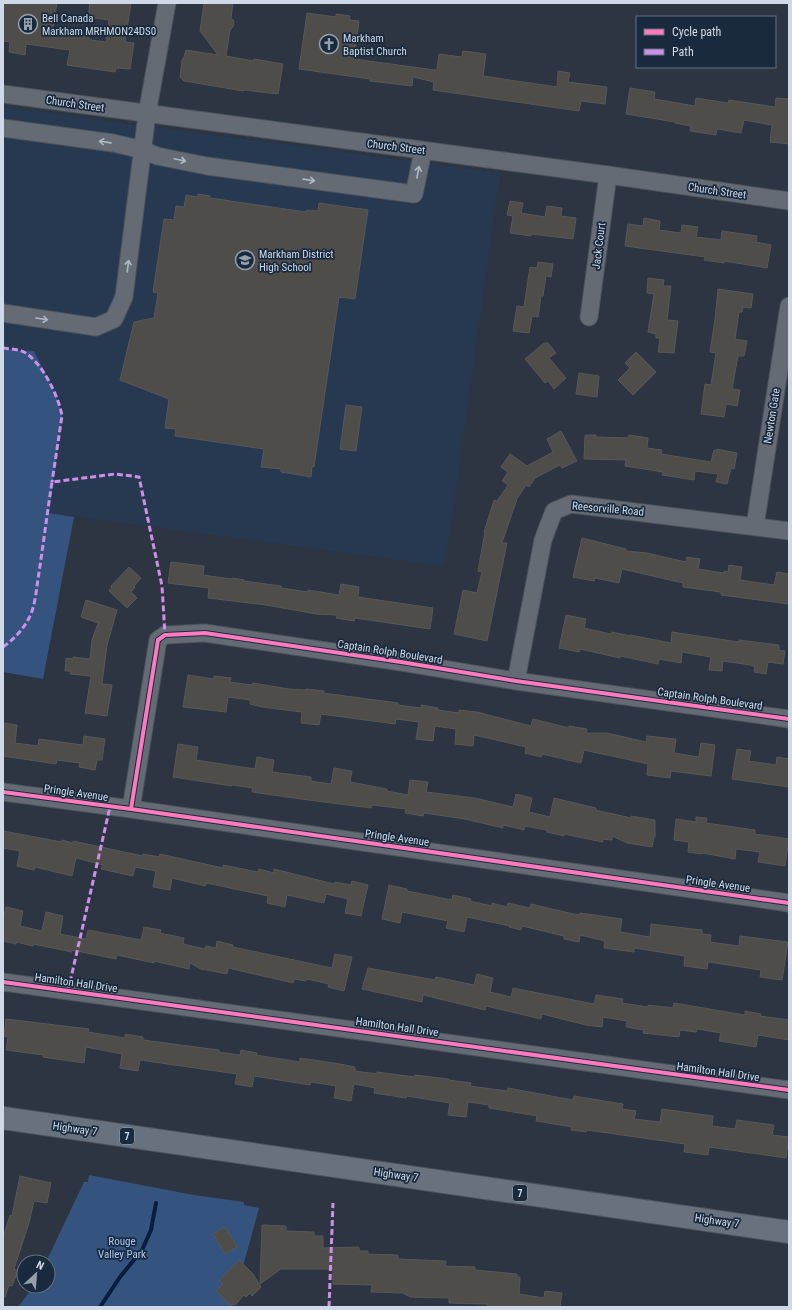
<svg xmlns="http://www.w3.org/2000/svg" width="792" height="1310" font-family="'Roboto Condensed',sans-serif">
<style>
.built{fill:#273951}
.green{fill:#34537e}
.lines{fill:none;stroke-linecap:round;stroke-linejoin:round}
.stream{stroke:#071e3c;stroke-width:4}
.building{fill:#4f4d4a;stroke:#575759}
.minor-casing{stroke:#4a525c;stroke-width:19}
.major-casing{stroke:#4a525c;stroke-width:24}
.minor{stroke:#646b75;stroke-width:17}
.major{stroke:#68717e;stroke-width:22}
.quiet{stroke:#ce8fe9;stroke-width:3;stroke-dasharray:6 3;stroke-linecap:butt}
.cycleway-casing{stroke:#1a2a3e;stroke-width:6}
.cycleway{stroke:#fd7abc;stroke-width:4}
.oneway{stroke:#afb8c5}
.labels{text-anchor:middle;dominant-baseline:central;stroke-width:3.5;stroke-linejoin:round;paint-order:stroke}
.shield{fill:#1a2a3e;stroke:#99a4b4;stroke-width:1}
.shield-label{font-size:10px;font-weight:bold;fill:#cfd9e7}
.poi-label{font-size:11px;fill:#cfd9e7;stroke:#1a2a3e;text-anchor:start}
.street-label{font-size:11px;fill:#cfd9e7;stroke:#1a2a3e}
.park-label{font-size:11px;fill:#a8c9f4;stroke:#1a2a3e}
</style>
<rect width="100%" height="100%" fill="#2c3541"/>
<path class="built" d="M3 107 500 173 445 566 49 513 62 416 61 407 34 351H23L3 348Z"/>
<path class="green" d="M3 348 23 351H34C43 370 59 395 62 416L49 513 74 517 43 679 3 672Z
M89 1175 194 1195 244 1202V1205L259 1208 232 1307H18L34 1286H48V1262H46L84 1182H88Z"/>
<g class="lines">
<path class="stream" d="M100 1307 120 1277 142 1250 151 1230 156 1203"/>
</g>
<path class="building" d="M5 3H57L52 34 77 37 85 33 91 40 106 42 109 20 88 17 90 3H131L125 42 134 43 130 69 116 68 115 72 67 65 70 50 26 44 25 55 9 52 10 42 3 41V7H5Z
M204 3H233L231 18 234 21 233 27 230 30 226 56 253 61 254 59 283 64 278 94 244 90 243 91 184 81 180 77 182 60 184 57 186 50 218 55 200 31Z
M307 13 336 17V14L350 16 349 20 359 21 354 59 435 70 437 69 439 54 462 57 463 51 486 54 483 76 557 87 558 71 570 73 568 82 607 87 605 104 581 101 579 111 433 90 434 82 413 77 412 86 370 81V79L299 69Z
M630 88 655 92 654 99 695 106 696 98 728 103 729 100 775 107 776 98 789 99V144L770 142 772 125 744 120 741 133 717 129 716 135 690 131 691 126 675 123V122L626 114Z
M198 194 210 196V198L306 212 307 210 318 211 319 203 368 210 355 299 339 297 314 467 312 466 311 477 281 472V469L261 467 264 449 175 436 176 429 165 428 169 399 120 380 134 322 154 318 158 293 153 292 164 219 174 220 176 206 184 207 186 195 198 197Z
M510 201 523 203 521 213 545 217 547 206 562 208 561 216 576 218 573 239 531 234V236L510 233 513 216 507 215Z
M644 218 660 221 659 230 681 233 682 225 698 227 696 237 721 240 722 231 757 236 756 242 771 245 767 268 724 261V263L704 260 705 257 625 246 628 224 643 226Z
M538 262 553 264 551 277 546 276 543 296H541L538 317 532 316 529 333 513 331 517 306 524 307 530 267 537 268Z
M648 278 664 280 663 286H671L667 320 678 321 674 353 658 352 660 338H656V334L648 332 654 294 647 293Z
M718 289 753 294 751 308 743 307 742 312H739L735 339 747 341 744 356H738L732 389 740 390 737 406 726 404 724 417 701 414 705 384 711 385 716 353 710 352 715 319Z
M544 343H548L556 353 549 358 566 378 554 389 548 381 545 383 525 359Z
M636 352 656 372 633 395 618 380 630 368 625 363Z
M579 373 599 376 597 397 576 394Z
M346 405 362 407 356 451 340 449Z
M561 431 577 461 562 468 560 465 535 478 529 487 526 485 517 499 502 543H507L487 641 454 634 463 590 477 593 482 572 478 571 485 532H484L494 500 497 501 508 485 502 481 508 472 501 467 510 454 527 466 553 452 547 439Z
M585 435H596V437L628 438 629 435 648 438 647 448 662 450 661 454 711 462 714 450 717 451V449L737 453 734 469 731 468 727 484 716 482 718 474 695 471 694 480 662 475 663 472 625 466 626 460 584 459Z
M582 538 626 549V551L647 553 686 562 687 557 700 559 698 569 724 573V571L728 572 729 565 742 567 740 580 774 585 777 572 789 574V604L721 595V592L683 587V583L622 569 619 583 595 578 594 581 573 577Z
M171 562 204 566 203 575 231 579 232 578 244 580V581L281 586V588L308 592V590L339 595 341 584 359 587 358 597 433 608 430 629 355 618 354 621 336 618 337 615 316 614 266 605 208 598 209 588 168 583Z
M129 567 141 578 134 586 135 587 131 592 137 598 127 608 109 591 112 587 111 586Z
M86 600 117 610 107 645 102 684 112 685 107 716 85 713 91 676 70 674 71 671H65L66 658 73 659V657L90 659 92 640 98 623 81 617Z
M566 615 586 619 584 628 611 634 612 632 630 636V635L671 643 672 632 739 642V640L779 645V650L785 651 783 664 768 662 766 674 754 672 755 667 751 665 723 661 722 671 709 670 711 657 693 654 682 652 681 663 659 659 658 664 620 656V658L580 649 579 652 559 648Z
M188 675 214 679V676L231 678 230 682 252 685 253 683 289 689 306 690V689L324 691 323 693 398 703V705L421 708V705L438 708V710L459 713V710L477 712 531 726 533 719 569 728V726L587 729 586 733H607L646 742 647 736 676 739 674 753 699 757 701 743 715 745 711 776 671 771 670 778 647 775 648 764 584 750 581 763 542 754 541 757 525 753 526 747 474 735 473 746 455 744 456 729 435 726 433 741 416 739 419 722 396 719 395 724 321 714 319 725 301 723 302 712 262 707 250 704V700L228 697 226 712 183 707Z
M3 723 17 725 15 743 38 746 39 739 83 745 84 736 105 739 102 760H97L95 770 79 767 80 763 57 760 56 764 3 756Z
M178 744 198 747 196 760 255 769 257 757 274 760 272 772 311 777V781L331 784 334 768 352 771 350 782 387 789V791L408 795 410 780 428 782 426 792 475 798 513 807 516 794 532 798 529 812 550 817 554 798 596 808V810L631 818V816L655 820V837H654L652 847 627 843 612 836V840L603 839V842L564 834V836L547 832V830L525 826 524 830 503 825V828L465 819 424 813 423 816 405 813 406 809 372 805 371 808 308 800 252 792 253 788 232 785V786L173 777Z
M737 749 751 751 749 761 776 765 777 757 789 759V787L732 779Z
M696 817 707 818 706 823 755 830V834L789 839 785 866 758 862 760 852 736 849 735 859 702 853V854L688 852 689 842 674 840 676 819 696 822Z
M3 831 62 842V840L73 843V841L143 856V854L159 857 160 854 223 868V865L258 872 259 869 274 873V869L334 884 335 882 351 885 352 881 368 885 361 916 345 913 348 899 326 894 324 903 287 895 285 907 267 903 268 896 206 883 205 886 172 878 170 890 153 887 156 871 135 867 133 876 101 869 103 865 76 858 72 876 35 867 34 870 17 866 20 851 3 848Z
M389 885 407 889V891L452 900 453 895 471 899 470 901 492 906V903L507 907 508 903 530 908 531 904 569 913 580 915V913L622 919 620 932 650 937 651 924 702 930V934L711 935 710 942 739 946 740 936 788 942 782 980 760 977 761 970 708 962 707 969 684 966 685 956 634 948V952L604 948 605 941 580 935 579 942 564 939V936L547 932 522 926 521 930 509 927 510 926 467 917 464 932 446 928 448 921 402 912 400 923 382 919Z
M6 907 23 911 20 926 42 931 46 912 63 916 60 934 86 939 88 930 141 940 144 927 161 930 160 933 184 938 183 944 205 949 206 946 216 948 217 941 233 945V947L332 968 335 954 352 957 344 991 328 987 329 984 307 979 306 981 294 979 293 983 228 968 227 974 201 969 190 963 189 969 154 961V963L117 955 116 959 72 950V952L33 944V946L16 942V944L3 941V920Z
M368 968 435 980 436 977 474 985 477 974 493 978 490 992 511 997 513 988 594 1004 596 995 623 999 622 1003 648 1007V1005L673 1008 674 1003 745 1015V1011L761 1014 760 1016 789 1020V1040L758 1035 756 1047 719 1041 721 1033 697 1029 696 1032 680 1030 679 1037 643 1033 644 1030 626 1027 627 1021 603 1017 602 1027 586 1025 542 1014 541 1019 486 1006 485 1010 423 995 422 1002 362 989Z
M6 1019 89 1029 88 1032 125 1038V1034L143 1037V1040L219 1050V1052L240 1055 241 1050 257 1053 256 1055 300 1062V1058L340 1064 355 1067V1071L377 1074V1072L415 1077V1075L449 1079V1080L471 1083 470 1086 507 1091 508 1088 573 1100 574 1096 623 1104 622 1109 636 1111 634 1119 660 1122 662 1109 713 1116 712 1126 735 1129 737 1120 774 1125 772 1135 789 1137 786 1158 709 1147 708 1155 684 1152 685 1144 587 1130 586 1132 571 1130 572 1127 536 1121 537 1116 489 1108V1105L468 1102 466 1117 448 1115 450 1103 407 1096 406 1098 374 1093 375 1088 354 1084 351 1101 334 1098 336 1086 311 1082 310 1085 254 1076 252 1087 235 1084 237 1074 140 1060 138 1071 120 1068 122 1054 86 1047 84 1063 43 1057V1055L6 1050 8 1037 4 1036Z
M20 1176 51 1183 47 1203 34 1201 29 1223 14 1269 18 1271 12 1286 9 1285 5 1297H3V1238L10 1215 12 1216Z
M262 1225 286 1226V1231L314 1232V1236H323V1248L359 1247V1251H368V1254L398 1255V1259L446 1261 445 1266 475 1267V1270L517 1274V1277H520L519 1294 544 1298 545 1291 562 1293 560 1307H487V1304L449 1303V1298L410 1297 403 1293 371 1292 372 1285 333 1284V1269H281L260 1284Z
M225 1227 237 1247 225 1254 213 1234Z
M239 1260 253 1274 261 1287 252 1296 250 1293 246 1297 244 1295 235 1305 229 1304 216 1291 223 1284 219 1281Z"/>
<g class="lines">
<defs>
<path id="minor" d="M3 94 608 175 789 201
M3 128 113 143 143 150 157 156 207 166 414 194 423 151
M3 313 96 327 114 319 124 297 147 114 167 3
M589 317 608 175
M755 526 789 306
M516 681 543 540 554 511 571 504 789 531
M3 792 131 809 789 903
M131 809 158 640 165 635 205 633 401 662 516 681 789 719
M3 982 789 1090"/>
<path id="major" d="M3 1118 789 1232"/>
</defs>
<use href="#minor" class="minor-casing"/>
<use href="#major" class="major-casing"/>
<use href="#minor" class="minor"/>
<use href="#major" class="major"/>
<path class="quiet" d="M3 348C10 349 18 349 24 352 42 362 59 397 62 416L52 482
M3 647C14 639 23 630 29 618 35 607 36 592 38 579 43 547 47 514 52 482L115 474 139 477 162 586 165 635
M68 991 110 807
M329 1307 333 1203"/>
<defs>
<path id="cycleway" d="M3 792 131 809 789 903
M131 809 158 640 165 635 205 633 401 662 516 681 789 719
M3 982 789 1090"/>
</defs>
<use href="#cycleway" class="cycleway-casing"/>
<use href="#cycleway" class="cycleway"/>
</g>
<defs><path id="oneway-shaft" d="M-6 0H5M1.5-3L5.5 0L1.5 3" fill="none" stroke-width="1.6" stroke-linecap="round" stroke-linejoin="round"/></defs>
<g class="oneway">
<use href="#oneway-shaft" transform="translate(105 142) rotate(-172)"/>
<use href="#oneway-shaft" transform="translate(180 160) rotate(12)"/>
<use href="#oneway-shaft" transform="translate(418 172) rotate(-79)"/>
<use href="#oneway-shaft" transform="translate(309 180) rotate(8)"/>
<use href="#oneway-shaft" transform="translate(128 266) rotate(-83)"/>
<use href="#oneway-shaft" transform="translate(42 319) rotate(9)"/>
</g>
<defs>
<symbol id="building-ring" viewBox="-11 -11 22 22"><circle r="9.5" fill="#1a2a3e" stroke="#96a0ad" stroke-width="1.5"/><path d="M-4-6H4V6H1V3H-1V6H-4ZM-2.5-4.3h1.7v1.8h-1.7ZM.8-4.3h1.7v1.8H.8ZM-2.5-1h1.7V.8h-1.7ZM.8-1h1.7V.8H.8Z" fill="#96a0ad"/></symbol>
<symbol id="church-ring" viewBox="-11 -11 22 22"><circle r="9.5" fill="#1a2a3e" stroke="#96a0ad" stroke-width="1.5"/><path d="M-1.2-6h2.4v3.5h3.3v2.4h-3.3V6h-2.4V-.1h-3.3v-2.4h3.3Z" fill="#96a0ad"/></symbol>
<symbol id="school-ring" viewBox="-11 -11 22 22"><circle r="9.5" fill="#1a2a3e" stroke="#96a0ad" stroke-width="1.5"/><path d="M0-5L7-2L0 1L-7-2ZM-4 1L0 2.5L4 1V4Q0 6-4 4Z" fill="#96a0ad"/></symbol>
</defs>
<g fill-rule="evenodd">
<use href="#building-ring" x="17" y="13" width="22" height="22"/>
<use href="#church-ring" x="318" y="33" width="22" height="22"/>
<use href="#school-ring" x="234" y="249" width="22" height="22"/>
</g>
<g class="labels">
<g class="shield">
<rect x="120" y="1128" width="14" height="16" rx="3"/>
<rect x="513" y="1185" width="14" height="16" rx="3"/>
</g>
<g class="shield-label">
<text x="127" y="1136">7</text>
<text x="520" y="1193">7</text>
</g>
<g class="poi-label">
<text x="42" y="18">Bell Canada<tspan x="42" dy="13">Markham MRHMON24DS0</tspan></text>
<text x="343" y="38">Markham<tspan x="343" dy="13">Baptist Church</tspan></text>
<text x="259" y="254">Markham District<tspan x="259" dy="13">High School</tspan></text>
</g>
<g class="street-label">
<text transform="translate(75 104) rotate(8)">Church Street</text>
<text transform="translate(396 147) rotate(7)">Church Street</text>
<text transform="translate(717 191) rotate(8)">Church Street</text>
<text transform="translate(599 246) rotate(-83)">Jack Court</text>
<text transform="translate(772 416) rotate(-81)">Newton Gate</text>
<text transform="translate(608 509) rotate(5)">Reesorville Road</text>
<text transform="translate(390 652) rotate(9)">Captain Rolph Boulevard</text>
<text transform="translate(710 699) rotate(8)">Captain Rolph Boulevard</text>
<text transform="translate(76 793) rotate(8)">Pringle Avenue</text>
<text transform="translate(397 838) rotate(8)">Pringle Avenue</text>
<text transform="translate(718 884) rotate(8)">Pringle Avenue</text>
<text transform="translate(76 983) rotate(8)">Hamilton Hall Drive</text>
<text transform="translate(397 1027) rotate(8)">Hamilton Hall Drive</text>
<text transform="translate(718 1072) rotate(8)">Hamilton Hall Drive</text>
<text transform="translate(75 1129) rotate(8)">Highway 7</text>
<text transform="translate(396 1175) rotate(8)">Highway 7</text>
<text transform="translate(717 1221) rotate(8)">Highway 7</text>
</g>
<g class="park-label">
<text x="122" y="1241">Rouge<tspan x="122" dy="13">Valley Park</tspan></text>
</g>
</g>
<rect width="792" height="1310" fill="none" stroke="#cfd9e7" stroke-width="8"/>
<rect x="636" y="16" width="140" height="52" fill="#1a2a3e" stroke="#627082"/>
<rect x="644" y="29" width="20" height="6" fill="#fd7abc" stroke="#627082"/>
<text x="672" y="36" font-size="12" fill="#cfd9e7">Cycle path</text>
<rect x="644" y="49" width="20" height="6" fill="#ce8fe9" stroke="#627082"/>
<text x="672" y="56" font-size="12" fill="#cfd9e7">Path</text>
<g transform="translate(36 1274) rotate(26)"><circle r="19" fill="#1a2a3e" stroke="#627082"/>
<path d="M0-3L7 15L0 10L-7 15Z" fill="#96a0ad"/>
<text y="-6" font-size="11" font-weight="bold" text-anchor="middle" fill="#cfd9e7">N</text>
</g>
</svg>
